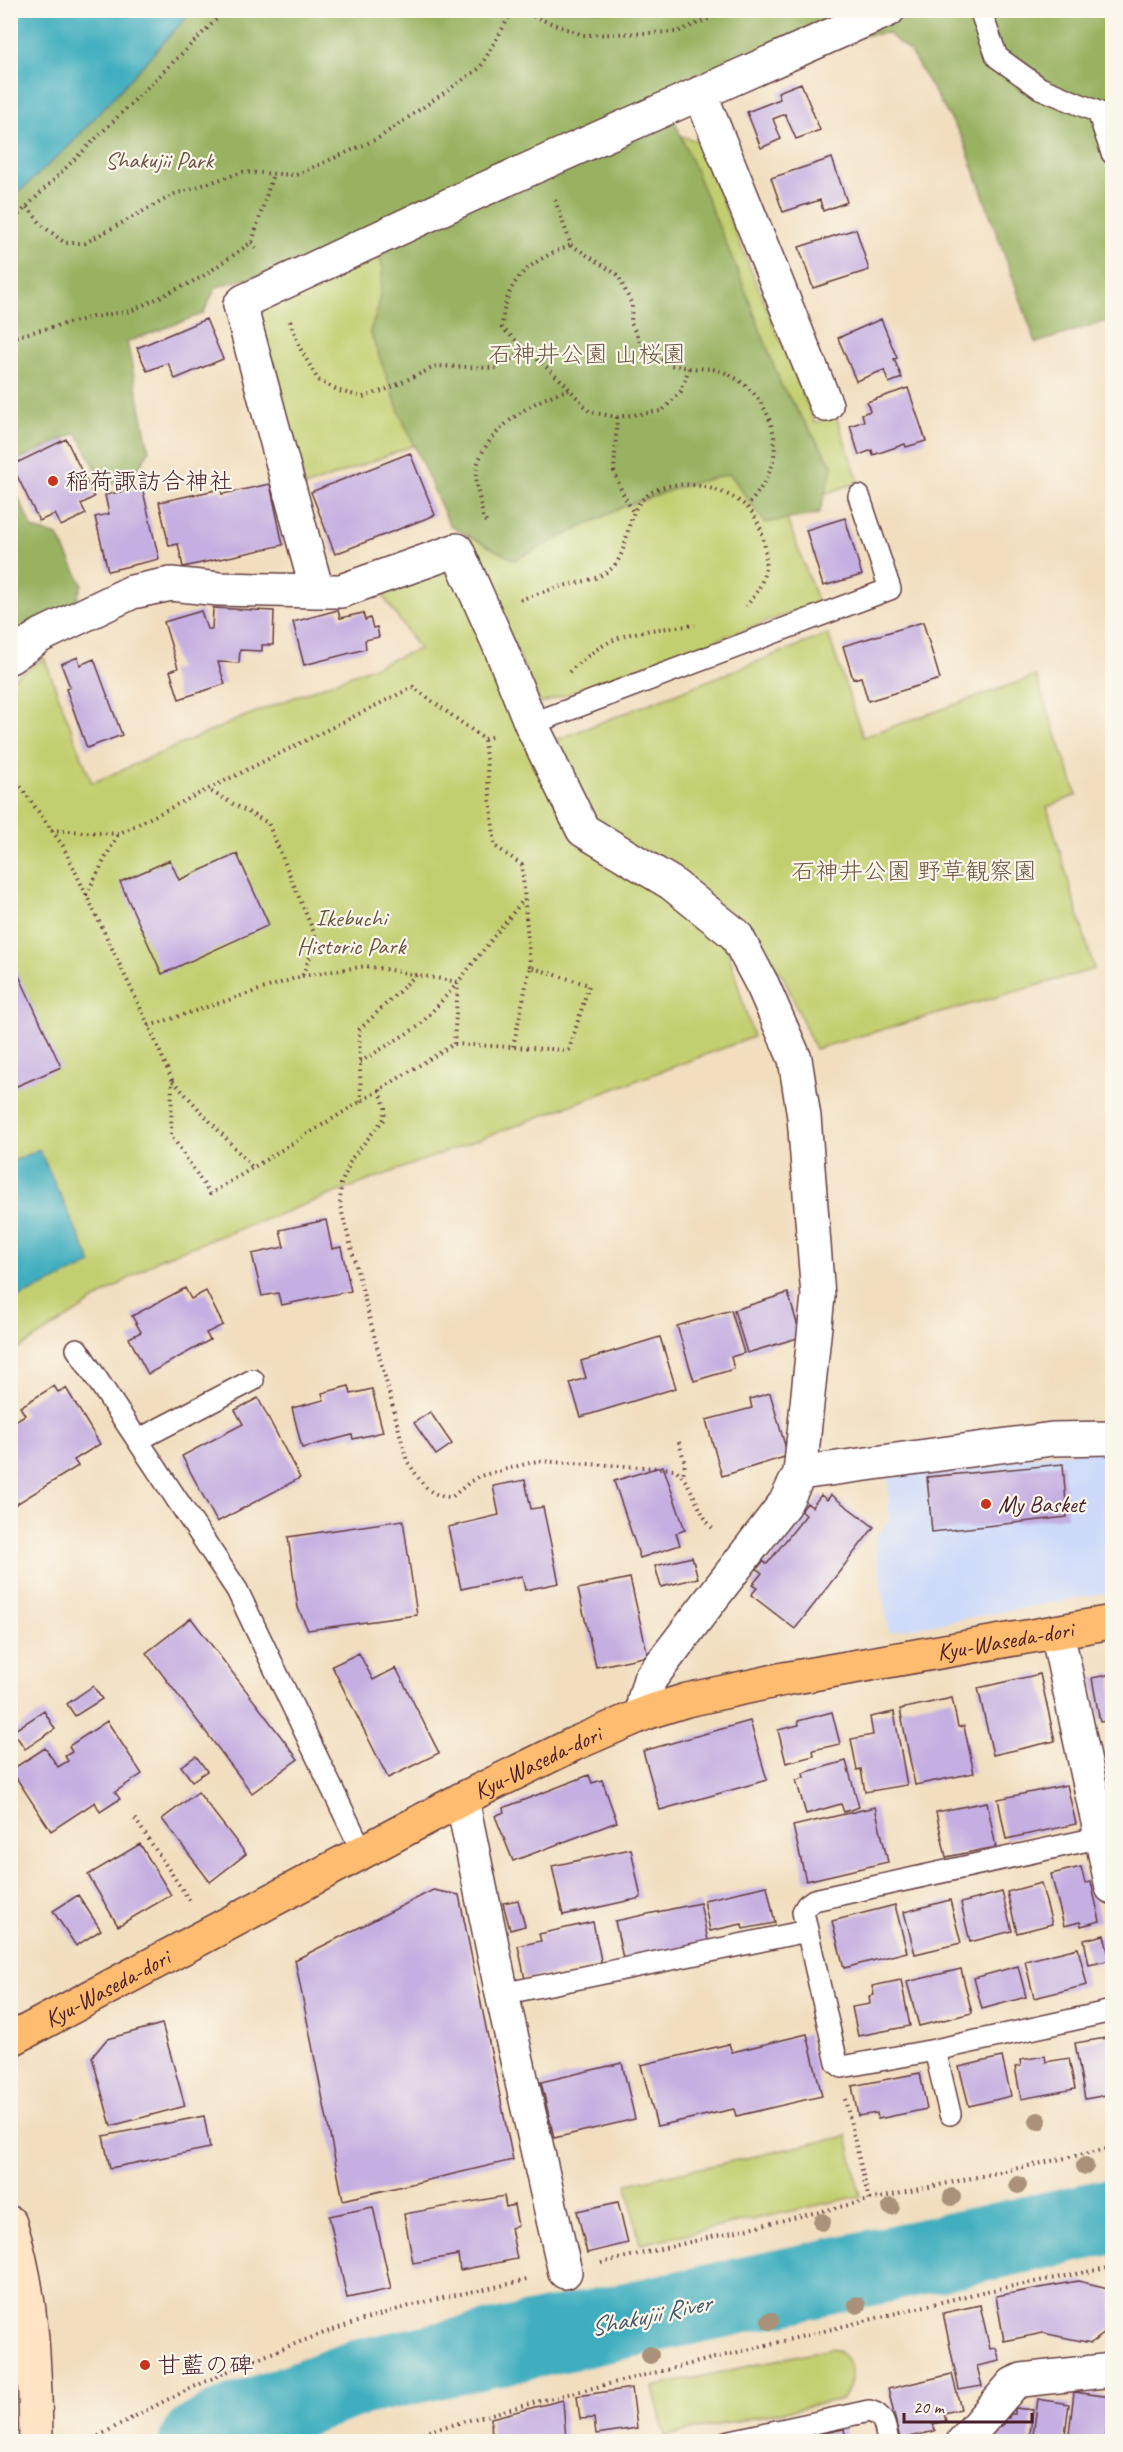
<svg xmlns="http://www.w3.org/2000/svg" width="1123" height="2452" font-family="Caveat,'Klee One',sans-serif">
<style>
.built{fill:#cedafa}
.green{fill:#c2cf70;stroke:#86774e;stroke-width:1.5}
.forest{fill:#99b262;stroke:#726846;stroke-width:1.5}
.water{fill:#41aebf;stroke:#466675;stroke-width:1.5}
.lines{fill:none;stroke-linecap:round;stroke-linejoin:round}
.river{stroke:#41aebf;stroke-width:76}
.building{fill:#c5aee1}
.service-casing{stroke:#633c41;stroke-width:24}
.minor-casing{stroke:#633c41;stroke-width:36}
.secondary-casing{stroke:#633c41;stroke-width:36}
.primary-casing{stroke:#633c41;stroke-width:36}
.path{stroke:#633c41;stroke-width:4;stroke-dasharray:1.5 4.5;stroke-linecap:butt}
.service{stroke:#fff;stroke-width:21}
.minor{stroke:#fff;stroke-width:33}
.secondary{stroke:#ffe4c6;stroke-width:33}
.primary{stroke:#febc70;stroke-width:33}
.tree{fill:#a99279}
.poi-dot{fill:#c8321e;stroke:#fbf7ec;stroke-width:2}
.labels{text-anchor:middle;dominant-baseline:central;stroke-width:4.5;stroke-linejoin:round;paint-order:stroke}
.park-label{font-size:24px;fill:#6e5440;stroke:#fbf7ec}
.poi-label{font-size:24px;fill:#4a1f2b;stroke:#fbf7ec;text-anchor:start}
.street-label{font-size:24px;fill:#4a1f2b;stroke:#fbf7ec}
.water-label{font-size:26px;font-style:italic;fill:#465866;stroke:#fbf7ec}
</style>
<rect width="100%" height="100%" fill="#fbf7ec"/>
<filter id="ink" filterUnits="userSpaceOnUse"><feTurbulence type="fractalNoise" baseFrequency=".0167" numOctaves="2"/><feDisplacementMap in="SourceGraphic" scale="12" xChannelSelector="R" yChannelSelector="G"/><feConvolveMatrix kernelMatrix="1 2 1 2 8 2 1 2 1" color-interpolation-filters="sRGB"/></filter>
<filter id="wash" filterUnits="userSpaceOnUse"><feTurbulence type="fractalNoise" baseFrequency=".008" numOctaves="4" result="noise"/><feDisplacementMap in="SourceGraphic" scale="24" xChannelSelector="R" yChannelSelector="G"/><feGaussianBlur stdDeviation="1.35" result="paint"/><feColorMatrix in="noise" values="0 0 0 0 0 0 0 0 0 0 0 0 0 0 0 0 0 1.4 0 .05"/><feComposite in="paint" operator="in"/></filter>
<g filter="url(#wash)">
<rect width="100%" height="100%" fill="#f2debf"/>
<path class="built" d="M1102 1449 1101 1481 1104 1515 1112 1562V1592L889 1632 874 1540 889 1520 888 1473Z"/>
<path class="green" d="M675 134 697 141 815 423 836 416 859 482 783 508 818 603 540 704 425 441 305 487 257 318 265 305Z
M435 570 455 576 572 838 688 912 726 944 753 1037 159 1259 11 1354V680L44 658 92 783 241 718 419 649 380 591Z
M828 634 863 737 1036 676 1077 795 1047 807 1094 969 815 1049 783 976 735 920 595 825 556 740Z
M847 2136 860 2196 640 2244 627 2184Z
M831 2348C855 2357 856 2379 843 2399L665 2436 653 2387Z"/>
<path class="forest" d="M192 11H1112V319L1036 343 963 139 910 52 887 33 807 41 796 75 754 84 673 117 743 284 781 385 833 466 819 514 765 523 730 474 689 484 625 506 514 560 450 526 400 414 370 331 378 309 383 268 376 247 327 255 216 287 203 314 127 342 149 451 130 482 103 483 77 433 11 463V197L22 189 70 145Z
M10 481 33 529 58 536 82 584 73 611 10 652Z"/>
<path class="water" d="M11 10 192 11 70 145 22 189 11 197Z
M39 1149 92 1264 11 1301V1162Z"/>
<g class="lines">
<path class="river" d="M197 2442 221 2428 357 2378 1112 2216"/>
</g>
<g id="blocks">
<path class="building" d="M801 83 820 130 796 139 785 114 773 119 781 139 761 148 747 112 780 99 778 92Z
M832 158 847 202 823 211 820 200 783 212 771 178Z
M856 229 869 270 813 288 799 247Z
M206 319 223 359 175 379 168 363 147 371 137 348Z
M881 319 897 358 894 359 902 378 889 383 884 370 856 381 838 338Z
M908 388 926 441 906 447 905 444 873 455 872 450 859 455 850 426 864 421 862 414 870 411 867 402Z
M66 439 94 497 81 504 86 514 61 526 55 514 39 521 12 465Z
M410 453 435 515 335 554 311 492Z
M270 484 283 545 183 567 178 544 169 546 159 502 221 489 222 494Z
M142 487 159 559 108 571 95 517 109 514 105 495Z
M845 518 862 575 823 586 806 530Z
M213 608 274 611 273 645H262V651L240 650 239 663 218 662 225 684 179 699 170 671 178 668 164 622 201 611 207 629H212Z
M338 610 340 618 363 613 365 620 370 618 373 628 377 627 379 637 365 640 366 649 304 665 293 622Z
M923 622 940 679 868 701 861 677 853 679 843 646Z
M78 657 80 665 94 659 122 735 87 748 66 689 70 687 61 664Z
M237 854 269 925 162 974 120 882 170 860 179 880Z
M10 956 61 1067 10 1089Z
M326 1220 332 1249 341 1247 351 1291 281 1305 278 1293 262 1296 252 1254 284 1247 280 1230Z
M185 1288 191 1299 206 1291 223 1325 206 1333 210 1340 148 1374 129 1338 141 1332 132 1316Z
M788 1293 801 1337 747 1353 734 1310Z
M731 1310 744 1353 731 1357 734 1369 694 1381 677 1326Z
M660 1337 676 1388 581 1417 570 1383 586 1378 581 1361Z
M54 1386 58 1392 66 1388 100 1444 74 1460 78 1466 10 1508V1424L25 1415 20 1407Z
M349 1386 351 1394 372 1389 383 1432 353 1439 352 1435 302 1448 292 1408 324 1400 322 1393Z
M770 1393 788 1456 722 1476 706 1420 752 1408 750 1399Z
M258 1398 300 1478 217 1522 182 1456 243 1424 235 1410Z
M430 1412 452 1444 436 1455 414 1423Z
M1063 1464 1067 1517 932 1532 927 1477Z
M663 1466 685 1530 676 1533 680 1545 640 1558 614 1481Z
M525 1480 531 1509 543 1507 559 1583 525 1590 522 1576 461 1589 448 1527 499 1515 493 1486Z
M821 1495 827 1500 831 1495 874 1527 795 1629 751 1595 757 1588 752 1585 762 1573 757 1569 763 1561 767 1564 806 1515 801 1511 807 1503 812 1507Z
M403 1520 417 1615 308 1630 298 1608 288 1537Z
M692 1557 698 1578 661 1587 655 1566Z
M630 1578 648 1656 596 1667 578 1589Z
M191 1618 298 1759 252 1793 146 1653Z
M359 1653 373 1680 396 1668 439 1753 388 1778 332 1666Z
M1040 1674 1055 1741 993 1755 978 1688Z
M1112 1674V1720L1100 1722 1092 1678Z
M93 1686 102 1699 75 1716 67 1704Z
M952 1698 958 1727 964 1726 974 1773 915 1785 900 1709Z
M44 1711 55 1729 25 1749 13 1731Z
M832 1712 840 1744 813 1750 814 1756 786 1763 778 1730 799 1725 798 1721Z
M894 1712 907 1785 865 1792 861 1769 857 1770 851 1739 873 1735 870 1717Z
M107 1721 142 1774 115 1792 120 1799 100 1812 95 1802 51 1831 11 1770 45 1748 58 1767 68 1761 65 1756 72 1752 69 1746Z
M750 1721 767 1780 660 1810 643 1751Z
M196 1756 207 1771 192 1781 181 1766Z
M846 1761 859 1807 844 1812 841 1804 806 1814 796 1780 804 1778 803 1773Z
M589 1775 592 1783 602 1780 617 1822 513 1861 495 1816 504 1812 503 1808Z
M1067 1785 1076 1824 1006 1839 998 1799Z
M198 1792 246 1854 210 1882 162 1819Z
M987 1802 996 1847 946 1857 936 1812Z
M875 1807 888 1862 806 1881 793 1826Z
M140 1844 171 1895 118 1926 88 1875Z
M631 1849 641 1898 563 1915 552 1866Z
M1081 1867 1085 1883 1091 1882 1100 1921 1081 1926 1080 1922 1064 1926 1051 1874Z
M1041 1883 1052 1924 1017 1933 1007 1892Z
M767 1886 775 1923 743 1929 742 1924 710 1931 704 1900Z
M433 1890 459 1895 513 2160 343 2200 295 1960Z
M1002 1892 1012 1931 970 1942 961 1903Z
M78 1895 101 1930 76 1946 53 1911Z
M518 1900 525 1926 510 1930 503 1903Z
M950 1900 961 1943 915 1954 904 1912Z
M700 1903 709 1945 624 1963 615 1921Z
M895 1905 907 1952 844 1968 832 1921Z
M593 1922 602 1965 525 1979 518 1946 541 1941 539 1934Z
M1104 1935 1110 1960 1089 1965 1084 1940Z
M1078 1948 1087 1985 1034 1998 1025 1961Z
M1018 1966 1026 1997 982 2009 974 1978Z
M961 1969 972 2013 919 2026 907 1982Z
M901 1980 910 2026 858 2036 852 2007 870 2004 869 1996 874 1995 872 1986Z
M162 2024 185 2106 111 2126 92 2057 107 2039Z
M807 2034 822 2096 736 2116 734 2109 657 2126 641 2065 729 2044 732 2052Z
M1112 2037V2094L1085 2099 1075 2043Z
M1045 2056 1046 2062 1069 2058 1075 2089 1021 2099 1015 2067 1021 2066 1020 2060Z
M1002 2057 1011 2096 969 2106 959 2067Z
M622 2063 635 2119 554 2138 541 2082Z
M920 2073 927 2109 878 2119 877 2113 858 2116 852 2086Z
M204 2116 210 2148 110 2168 103 2136Z
M504 2196 506 2207 514 2205 518 2226 511 2228 517 2259 460 2270 458 2255 413 2263 404 2214Z
M618 2202 628 2243 587 2253 577 2211Z
M373 2207 391 2289 347 2298 329 2216Z
M1078 2281 1104 2287 1112 2293V2328L1091 2343 1043 2333 1004 2341 996 2296Z
M980 2305 990 2349 996 2348 1000 2361 977 2366 982 2386 959 2390 943 2313Z
M952 2374 961 2409 944 2413 946 2421 933 2424 935 2431 900 2439 888 2389Z
M632 2388 637 2428 596 2434 594 2418 580 2419 577 2396Z
M1074 2392 1111 2397 1105 2442H1068Z
M1038 2399 1069 2404 1064 2442H1032Z
M563 2400 566 2440 492 2441 491 2418Z
M1015 2408 1033 2410 1029 2442H988V2436L1004 2424 1005 2418H1009L1010 2414H1015Z
M844 2429 847 2442H822L820 2434Z"/>
</g>
</g>
<g filter="url(#ink)">
<use href="#blocks" fill-opacity="0" stroke="#633c41" stroke-width="1.5"/>
<g class="lines">
<defs>
<path id="service" d="M980 10 997 57 1040 88 1098 112 1112 153
M531 724 890 589 859 496
M77 1349 237 1590 362 1851
M138 1440 253 1380
M1102 1837 814 1900 807 1905 803 1912 837 2063 842 2067 935 2050 1112 2011
M502 1994 807 1931
M935 2050 950 2114
M726 2442 869 2411C885 2415 885 2427 888 2442"/>
<path id="minor" d="M700 93 826 405
M317 591H341L457 550 501 649 531 724 583 830 671 883 736 935 763 986 795 1059 804 1117 818 1296 800 1473 785 1503 650 1679 644 1700 648 1712
M10 657 40 636 132 592 171 584 219 589 317 591 240 305 244 301 473 194 888 10
M800 1473 1052 1439 1112 1438
M1057 1632 1112 1887
M462 1799 502 1994 565 2272
M963 2442 1013 2384 1022 2380 1112 2370"/>
<path id="secondary" d="M10 2223C33 2294 35 2367 36 2442"/>
<g id="primary">
<path id="s1" d="M10 2040 462 1799 574 1744 648 1712 687 1700 784 1679 1112 1622"/>
</g>
</defs>
<use href="#service" class="service-casing"/>
<use href="#minor" class="minor-casing"/>
<use href="#secondary" class="secondary-casing"/>
<use href="#primary" class="primary-casing"/>
<path class="path" d="M516 10 583 35 677 32 730 10
M555 200 571 245
M27 207 43 226 65 243H85L175 194 243 172 296 175 377 139 480 68 513 10
M10 223 226 10
M252 242 258 252
M571 245 618 275 632 305 631 323 643 348 670 365 689 368 681 391 662 411 617 417 590 412 562 381 502 328C504 280 529 261 571 245Z
M290 321 300 348 318 380 339 391 363 397 385 390 437 366 495 368 526 351
M10 335 17 336 92 317 131 311 202 277 252 242 273 174
M689 368C698 369 709 368 717 370 757 381 785 429 771 468 766 483 756 495 747 507
M617 417 614 471 622 492 633 512
M486 522 483 516C481 503 476 488 476 474 478 435 535 397 569 390
M520 600C533 595 546 591 559 587 577 582 600 581 614 566 630 547 625 517 642 500 667 473 722 485 747 507 758 518 763 533 765 548 768 571 762 589 746 606
M569 672C615 629 636 632 695 625
M484 739 494 736
M10 772 63 846 149 1026 172 1080 171 1135 210 1194 454 1044 569 1050 589 985 530 967 513 1047
M51 830 118 834 413 687 484 739 495 846 522 865 530 967
M86 895 118 834
M302 976 366 966 458 982 524 899
M149 1026 302 976 317 940 268 823 208 790
M454 1044 458 983
M360 1062 419 1026 458 983
M173 1081 254 1169
M380 1090 385 1108 384 1119 352 1158 341 1184 340 1205 407 1461C421 1480 426 1497 452 1497L471 1481 480 1476 537 1461 675 1469C696 1488 696 1512 715 1531
M361 1102 359 1030 417 974
M679 1442 685 1464 683 1475
M135 1819 190 1901
M845 2099 869 2200
M601 2263 869 2200 1112 2148
M88 2442C188 2385 296 2338 406 2307 446 2296 487 2289 527 2280
M388 2442 544 2400 982 2292 1112 2267"/>
<use href="#service" class="service"/>
<use href="#minor" class="minor"/>
<use href="#secondary" class="secondary"/>
<use href="#primary" class="primary"/>
</g>
<g class="tree">
<circle cx="1038" cy="2121" r="9"/>
<circle cx="1085" cy="2166" r="9"/>
<circle cx="1018" cy="2185" r="9"/>
<circle cx="952" cy="2197" r="9"/>
<circle cx="891" cy="2207" r="9"/>
<circle cx="822" cy="2222" r="9"/>
<circle cx="857" cy="2305" r="9"/>
<circle cx="770" cy="2321" r="9"/>
<circle cx="650" cy="2355" r="9"/>
</g>
</g>
<g class="poi-dot">
<circle cx="53" cy="481" r="6"/>
<circle cx="986" cy="1504" r="6"/>
<circle cx="145" cy="2365" r="6"/>
</g>
<g class="labels">
<g class="park-label">
<text x="159" y="160">Shakujii Park</text>
<text x="587" y="354">石神井公園 山桜園</text>
<text x="914" y="871">石神井公園 野草観察園</text>
<text x="351" y="918">Ikebuchi<tspan x="351" dy="28">Historic Park</tspan></text>
</g>
<g class="poi-label">
<text x="65" y="481">稲荷諏訪合神社</text>
<text x="998" y="1504">My Basket</text>
<text x="157" y="2365">甘藍の碑</text>
</g>
<g class="street-label">
<text stroke="none"><textPath href="#s1" startOffset="1082">Kyu-Waseda-dori</textPath></text>
<text stroke="none"><textPath href="#s1" startOffset="596">Kyu-Waseda-dori</textPath></text>
<text stroke="none"><textPath href="#s1" startOffset="110">Kyu-Waseda-dori</textPath></text>
</g>
<g class="water-label">
<text transform="translate(650 2315) rotate(-12)">Shakujii River</text>
</g>
</g>
<rect width="1123" height="2452" fill="none" stroke="#fbf7ec" stroke-width="36"/>
<path d="M904 2413v9h128v-9" fill="none" stroke="#4a1f2b" stroke-width="3"/>
<text x="913" y="2413" font-size="18" fill="#4a1f2b" stroke="#fbf7ec" stroke-width="4.5" paint-order="stroke">20 m</text>
</svg>
